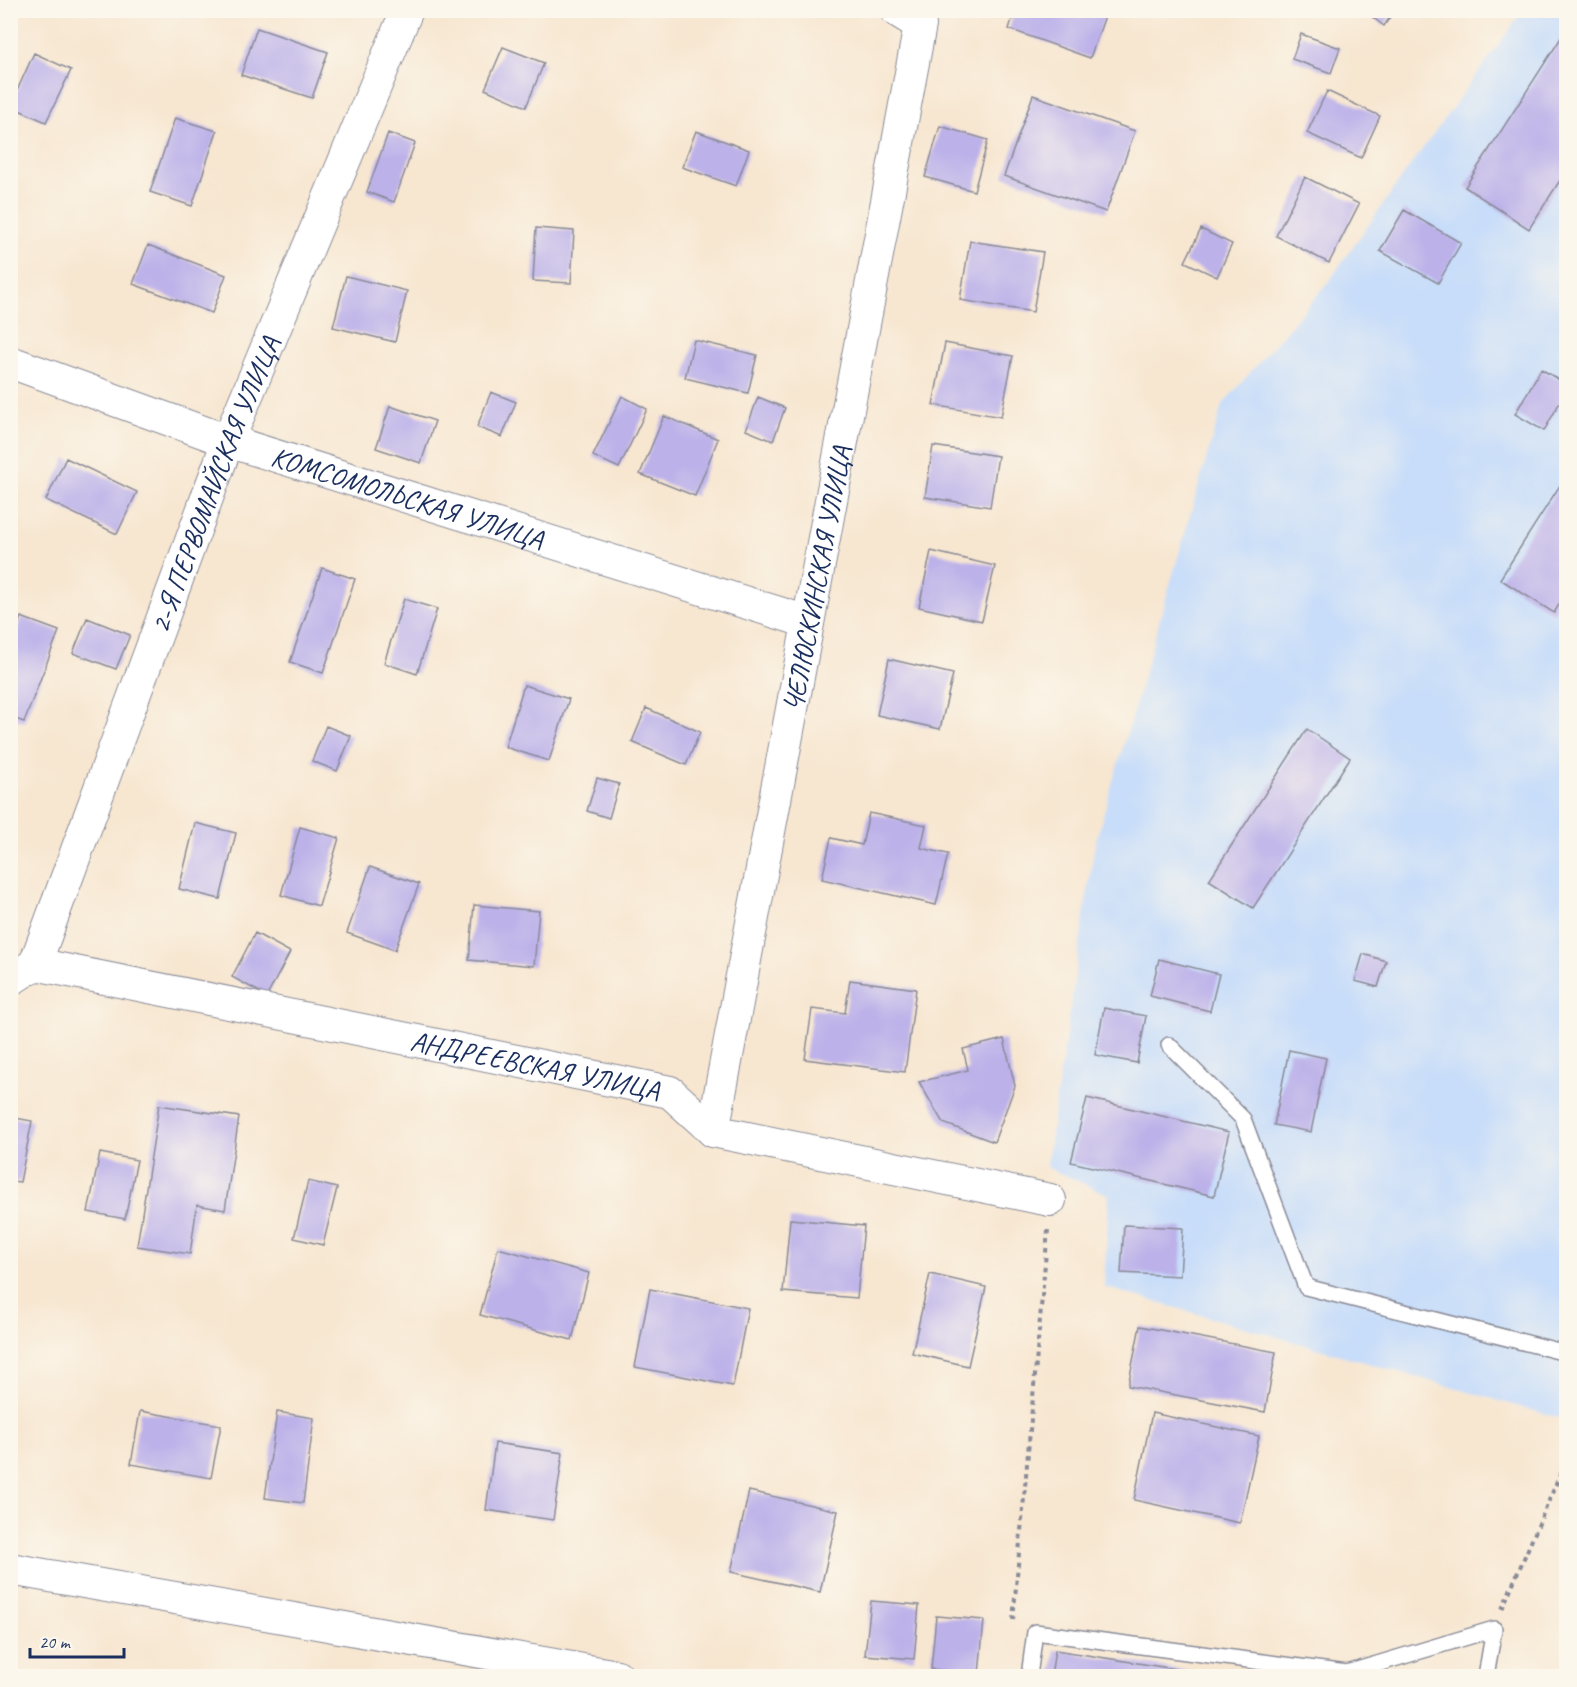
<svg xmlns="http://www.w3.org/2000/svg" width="1577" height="1687" font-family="Caveat,sans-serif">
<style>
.built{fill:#c8ddf9}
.building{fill:#bcb1e9}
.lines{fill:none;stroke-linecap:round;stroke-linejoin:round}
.lane-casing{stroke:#898a97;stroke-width:18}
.street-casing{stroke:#898a97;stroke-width:34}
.path{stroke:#898a97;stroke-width:4;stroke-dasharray:4.5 4.5;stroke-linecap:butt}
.lane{stroke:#fff;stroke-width:15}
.street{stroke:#fff;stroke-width:32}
.labels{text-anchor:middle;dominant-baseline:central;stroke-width:5;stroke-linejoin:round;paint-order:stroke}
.street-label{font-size:28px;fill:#1b2f5e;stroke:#fbf7ec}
</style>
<rect width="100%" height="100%" fill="#fbf7ec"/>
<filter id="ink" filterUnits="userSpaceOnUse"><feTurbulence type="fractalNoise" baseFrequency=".0167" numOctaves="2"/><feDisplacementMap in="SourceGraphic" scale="12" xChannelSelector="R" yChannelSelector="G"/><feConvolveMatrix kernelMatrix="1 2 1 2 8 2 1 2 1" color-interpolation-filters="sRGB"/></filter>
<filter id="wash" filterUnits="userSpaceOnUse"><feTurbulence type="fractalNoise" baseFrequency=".008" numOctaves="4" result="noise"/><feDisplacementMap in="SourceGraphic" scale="24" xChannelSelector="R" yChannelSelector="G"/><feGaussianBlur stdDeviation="1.35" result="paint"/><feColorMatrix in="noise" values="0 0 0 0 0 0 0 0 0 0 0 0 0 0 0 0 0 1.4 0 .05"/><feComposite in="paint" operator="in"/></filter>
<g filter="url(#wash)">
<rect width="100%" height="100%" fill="#f7e6d0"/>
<path class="built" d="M1523 11H1566V1420L1104 1287 1109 1195 1046 1167 1095 843 1222 405 1327 284 1407 170Z"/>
<g id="blocks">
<path class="building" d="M1015 10H1091L1105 16 1090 58 1009 29Z
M1375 10H1395L1384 26 1371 16Z
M257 28 328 52 312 98 241 75Z
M1566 30V171L1529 229 1465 187Z
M1301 34 1340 48 1331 73 1292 59Z
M503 47 544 63 526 107 485 89Z
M34 53 71 70 46 122 10 106Z
M1327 91 1380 116 1361 158 1307 133Z
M1033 95 1135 131 1106 212 1004 176Z
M175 118 217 131 192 206 150 192Z
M940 126 988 140 974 191 925 177Z
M696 131 749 150 736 186 682 167Z
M388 133 415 143 394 202 367 192Z
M1305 177 1359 204 1329 263 1276 236Z
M1404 210 1461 243 1438 283 1380 251Z
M536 228 574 231 571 283 533 281Z
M1201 229 1232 244 1217 277 1185 262Z
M970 241 1043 252 1033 312 960 300Z
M148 245 226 275 212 313 133 284Z
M346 276 407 291 395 342 333 327Z
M694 340 757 355 748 393 685 378Z
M945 343 1013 356 1001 417 933 405Z
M1541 369 1566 384V391L1544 431 1515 414Z
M491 392 516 402 502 437 477 427Z
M622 396 647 409 619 468 593 456Z
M758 397 785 408 773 441 746 430Z
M390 406 435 421 421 463 376 448Z
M664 416 718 439 695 496 640 474Z
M933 446 998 456 990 507 925 497Z
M66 458 137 492 117 534 46 500Z
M1566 476V593L1554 613 1500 579Z
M931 551 995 566 982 621 919 607Z
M322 568 355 579 323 673 290 662Z
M404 599 437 609 417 674 384 663Z
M21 617 59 631 24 722 10 717V645Z
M87 618 130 635 116 669 73 653Z
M889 659 953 674 940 729 877 715Z
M524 685 569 699 549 761 505 747Z
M646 708 700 732 686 765 632 742Z
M326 726 351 736 337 771 312 761Z
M1307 729 1350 758 1253 908 1209 880Z
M597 778 619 784 609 818 587 811Z
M869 813 926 825 921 848 948 854 936 905 822 879 831 838 862 845Z
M195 823 236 833 220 899 179 889Z
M300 827 339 838 319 906 281 895Z
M370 867 419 884 395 950 347 933Z
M474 905 539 911 534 966 469 960Z
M255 933 290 952 267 996 232 977Z
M1363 954 1386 961 1378 987 1355 981Z
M1159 959 1219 974 1210 1011 1150 996Z
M850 980 916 989 905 1072 805 1059 812 1009 845 1013Z
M1104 1008 1146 1016 1137 1063 1095 1055Z
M1004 1039 1015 1086 994 1142 943 1123 919 1082 968 1070 963 1049Z
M1289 1050 1326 1058 1311 1132 1274 1125Z
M1087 1098 1229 1132 1214 1196 1071 1162Z
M159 1105 239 1117 225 1210 197 1205 190 1254 137 1246Z
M10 1117 32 1121 20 1182 10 1181Z
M100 1153 137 1160 125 1219 88 1212Z
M308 1181 337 1188 323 1245 294 1238Z
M790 1219 864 1226 857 1298 783 1292Z
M1124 1225 1183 1228 1180 1276 1121 1273Z
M498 1248 589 1273 572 1340 480 1315Z
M930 1274 986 1287 968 1366 912 1353Z
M650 1289 748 1308 733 1386 635 1367Z
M1140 1326 1276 1352 1265 1412 1128 1386Z
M140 1411 221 1425 211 1478 131 1464Z
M277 1412 314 1418 303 1503 265 1498Z
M1152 1413 1259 1436 1240 1523 1134 1500Z
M495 1443 563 1453 553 1520 486 1510Z
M749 1491 838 1511 820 1592 731 1572Z
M871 1601 919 1605 914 1659 865 1655Z
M936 1616 984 1620 979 1674 931 1669Z
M1055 1650 1213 1675V1676H1051Z
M1565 1657 1566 1676H1562Z"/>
</g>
</g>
<g filter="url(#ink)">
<use href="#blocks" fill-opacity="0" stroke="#898a97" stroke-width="1.5"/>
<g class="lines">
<defs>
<path id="lane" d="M1169 1045 1243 1119 1306 1287 1566 1353
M1029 1676 1035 1632 1347 1673 1494 1629 1486 1676"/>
<g id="street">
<path id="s1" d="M10 362 228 441 808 622"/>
<path id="s2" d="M35 964 228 441 407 10"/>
<path id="s3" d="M10 980 35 964 670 1092 713 1131 1050 1200"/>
<path id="s4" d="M713 1131 920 25 896 10"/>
<path d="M10 1569 617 1676"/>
</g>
</defs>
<use href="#lane" class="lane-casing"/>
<use href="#street" class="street-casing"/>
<path class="path" d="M1502 1609 1566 1461
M1013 1620 1048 1230"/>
<use href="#lane" class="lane"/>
<use href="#street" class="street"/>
</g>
</g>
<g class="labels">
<g class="street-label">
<text stroke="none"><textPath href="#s2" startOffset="512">2-Я ПЕРВОМАЙСКАЯ УЛИЦА</textPath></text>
<text stroke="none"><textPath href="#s1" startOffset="420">КОМСОМОЛЬСКАЯ УЛИЦА</textPath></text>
<text stroke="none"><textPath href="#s4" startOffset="562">ЧЕЛЮСКИНСКАЯ УЛИЦА</textPath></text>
<text stroke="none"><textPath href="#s3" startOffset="540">АНДРЕЕВСКАЯ УЛИЦА</textPath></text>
</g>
</g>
<rect width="1577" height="1687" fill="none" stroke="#fbf7ec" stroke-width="36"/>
<path d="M30 1648v9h94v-9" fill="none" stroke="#1b2f5e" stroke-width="3"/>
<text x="39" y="1648" font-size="18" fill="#1b2f5e" stroke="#fbf7ec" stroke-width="4.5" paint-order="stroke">20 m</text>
</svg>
